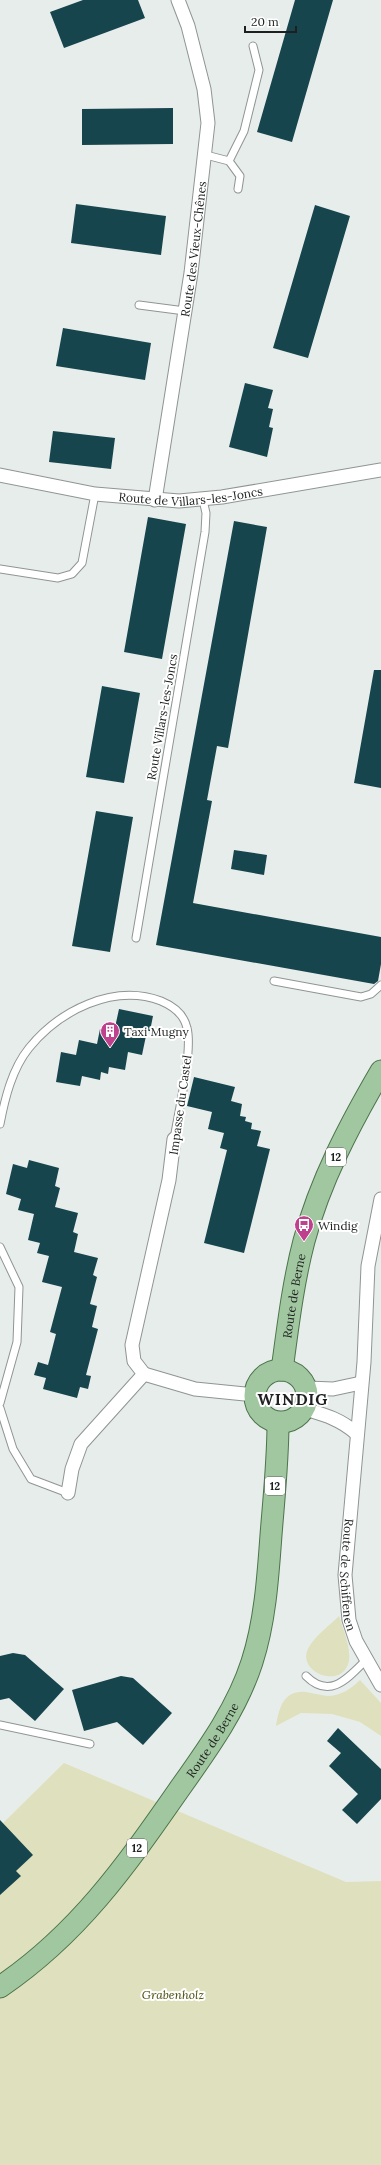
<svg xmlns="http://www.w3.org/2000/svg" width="381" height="2165" font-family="Lora,serif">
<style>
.green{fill:#dfe1be}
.building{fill:#16454d}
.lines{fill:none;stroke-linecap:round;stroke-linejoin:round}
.service-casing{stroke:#8f9593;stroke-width:9}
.minor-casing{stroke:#8f9593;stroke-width:15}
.primary-casing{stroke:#4b744a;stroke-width:23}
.service{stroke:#fff;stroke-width:7}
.minor{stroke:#fff;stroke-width:13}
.primary{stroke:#a1c7a0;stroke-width:21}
.labels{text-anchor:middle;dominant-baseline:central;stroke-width:4;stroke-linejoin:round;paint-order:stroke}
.shield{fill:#fff;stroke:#626363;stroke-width:1}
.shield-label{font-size:11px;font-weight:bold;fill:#1e2020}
.street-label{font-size:12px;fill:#1e2020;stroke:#fff}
.poi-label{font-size:12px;fill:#1e2020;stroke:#fff;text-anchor:start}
.park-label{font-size:12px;font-style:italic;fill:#4a4a08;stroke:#fff}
.district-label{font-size:16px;font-weight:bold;letter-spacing:1px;fill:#1e2020;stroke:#fff}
</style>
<rect width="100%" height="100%" fill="#e7edeb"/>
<path class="green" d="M339 1616C343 1629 351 1647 349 1661 343 1691 294 1672 309 1647 316 1635 330 1625 339 1616Z
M360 1680 381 1703V1736L360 1722 332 1714 301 1713 276 1726C279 1707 284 1690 306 1692 313 1693 320 1695 327 1696 340 1696 351 1689 360 1680Z
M64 1763 346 1882 381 1881V2165H0V1826Z"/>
<path class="building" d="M83 0H138L145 18 64 48 50 12Z
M295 0H333L292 142 257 132Z
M173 108V144L82 145V109Z
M76 204 166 216 161 255 71 243Z
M315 205 350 216 308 358 273 348Z
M63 328 151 343 145 380 56 366Z
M245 383 273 390 268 408 273 409 269 427 273 428 267 457 229 447Z
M53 431 115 438 111 469 49 462Z
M148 517 186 524 162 659 124 652Z
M234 521 267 527 228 748 217 746 207 800 212 801 193 903 381 937V964L378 981 374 984 156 945Z
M374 670H381V788L354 783Z
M102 686 140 693 124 783 86 777Z
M96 811 133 817 110 952 72 946Z
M234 850 267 855 264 875 231 869Z
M119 1009 153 1016 150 1031H147L142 1055 128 1052 125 1070 109 1067 108 1074 101 1072 100 1080 82 1076 80 1086 56 1082 61 1052 76 1055 79 1040 97 1044 100 1029 114 1032Z
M194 1077 235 1087 231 1101 242 1104 240 1116 246 1117 245 1121 252 1123 251 1129 261 1131 257 1146 270 1149 244 1253 204 1243 227 1150 220 1148 224 1133 208 1129 212 1112 187 1106Z
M29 1160 59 1168 55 1186 60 1188 55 1207 78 1213 73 1232 78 1234 74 1252 98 1258 93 1275 97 1277 90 1304 97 1306 92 1327 98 1329 86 1375 91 1376 88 1389 80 1387 77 1398 43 1389 46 1378 34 1375 38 1362 48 1365 56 1334 50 1332 62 1287 42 1282 49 1256 37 1253 40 1243 28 1240 34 1214 18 1210 21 1199 6 1194 13 1164 27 1168Z
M13 1653 25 1655 64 1689 35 1721 9 1698 0 1700V1656Z
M121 1676 133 1678 172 1713 143 1745 117 1722 84 1731 72 1690Z
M338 1728 381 1769V1799L357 1824 342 1810 358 1794 329 1766 341 1753 327 1741Z
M0 1820 33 1855 16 1871 21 1876 0 1895Z"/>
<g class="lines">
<defs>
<path id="service" d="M206 155 229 161 240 176 238 189
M229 161 244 131 259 70 253 46
M139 305 185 311
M0 569 58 578 72 574 82 563 95 494
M136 938 205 532 206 513 203 500
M274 981 361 997 371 994 381 985
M0 1124C5 1098 12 1069 29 1048 59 1011 113 983 161 1001 173 1006 184 1014 187 1028 193 1051 178 1114 174 1139
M0 1247 19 1287 17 1342 0 1403
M0 1408 13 1449 31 1479 68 1493
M306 1676C330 1700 348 1678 366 1660
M0 1725 90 1744"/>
<g id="minor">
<path id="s1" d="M0 475 95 494 179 501 222 497 381 470"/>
<path id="s2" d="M155 500 191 273 208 123 204 89 188 26 178 0"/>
<path id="s3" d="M381 1199 368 1266 364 1362 345 1575 349 1620 356 1641 381 1685"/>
<path d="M144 1374 195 1389 255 1395"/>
<path d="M307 1388 333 1389 361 1383"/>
<path d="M305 1409C325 1415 340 1419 356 1433"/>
<path d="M68 1493 72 1469 81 1444 144 1374 134 1361 132 1345 169 1180 174 1139"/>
</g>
<g id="primary">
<circle cx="281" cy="1396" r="26"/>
<path id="s4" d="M282 1370C288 1326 293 1283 304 1241 320 1181 350 1124 381 1071"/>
<path id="s5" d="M0 1987C78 1934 125 1867 178 1791 207 1750 237 1709 252 1662 265 1622 268 1577 271 1535 274 1497 278 1460 278 1423"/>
</g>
</defs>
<use href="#service" class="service-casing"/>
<use href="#minor" class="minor-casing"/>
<use href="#primary" class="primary-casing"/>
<use href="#service" class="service"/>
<use href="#minor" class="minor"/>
<use href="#primary" class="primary"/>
</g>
<defs>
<symbol id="building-pin" viewBox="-11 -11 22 30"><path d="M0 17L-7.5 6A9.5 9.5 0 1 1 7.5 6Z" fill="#bf408d" stroke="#fff"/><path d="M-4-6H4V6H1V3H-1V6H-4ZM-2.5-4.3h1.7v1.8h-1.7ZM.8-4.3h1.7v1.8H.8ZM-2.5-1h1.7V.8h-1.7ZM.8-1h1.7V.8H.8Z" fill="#fff"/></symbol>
<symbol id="bus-pin" viewBox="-11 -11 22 30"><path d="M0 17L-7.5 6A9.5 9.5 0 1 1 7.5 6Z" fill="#bf408d" stroke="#fff"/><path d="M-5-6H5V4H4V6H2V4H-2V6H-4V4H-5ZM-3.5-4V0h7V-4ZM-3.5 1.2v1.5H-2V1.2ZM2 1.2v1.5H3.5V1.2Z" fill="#fff"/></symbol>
</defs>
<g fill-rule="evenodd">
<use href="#building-pin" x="99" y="1020" width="22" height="30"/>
<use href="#bus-pin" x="293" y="1214" width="22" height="30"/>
</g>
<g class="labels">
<g class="shield">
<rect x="326" y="1148" width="20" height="18" rx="3"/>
<rect x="265" y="1477" width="20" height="18" rx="3"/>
<rect x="127" y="1839" width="20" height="18" rx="3"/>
</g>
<g class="shield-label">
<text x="336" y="1157">12</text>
<text x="275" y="1486">12</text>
<text x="137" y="1848">12</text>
</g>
<g class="street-label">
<text stroke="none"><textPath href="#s2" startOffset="254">Route des Vieux-Chênes</textPath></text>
<text stroke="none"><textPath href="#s1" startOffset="193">Route de Villars-les-Joncs</textPath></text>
<text transform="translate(162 717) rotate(-80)">Route Villars-les-Joncs</text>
<text transform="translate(180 1105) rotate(-82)">Impasse du Castel</text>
<text stroke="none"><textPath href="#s4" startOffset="75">Route de Berne</textPath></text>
<text stroke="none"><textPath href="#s3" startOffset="378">Route de Schiffenen</textPath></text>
<text stroke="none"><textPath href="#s5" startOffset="328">Route de Berne</textPath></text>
</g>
<g class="poi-label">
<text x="124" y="1031">Taxi Mugny</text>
<text x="318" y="1225">Windig</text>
</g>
<g class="park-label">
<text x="173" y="1994">Grabenholz</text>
</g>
<g class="district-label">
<text x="293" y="1399">WINDIG</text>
</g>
</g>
<path d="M245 26v6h51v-6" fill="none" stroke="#1e2020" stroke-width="2"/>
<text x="251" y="26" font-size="12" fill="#1e2020" stroke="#ffffff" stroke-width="3" paint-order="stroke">20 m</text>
</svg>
